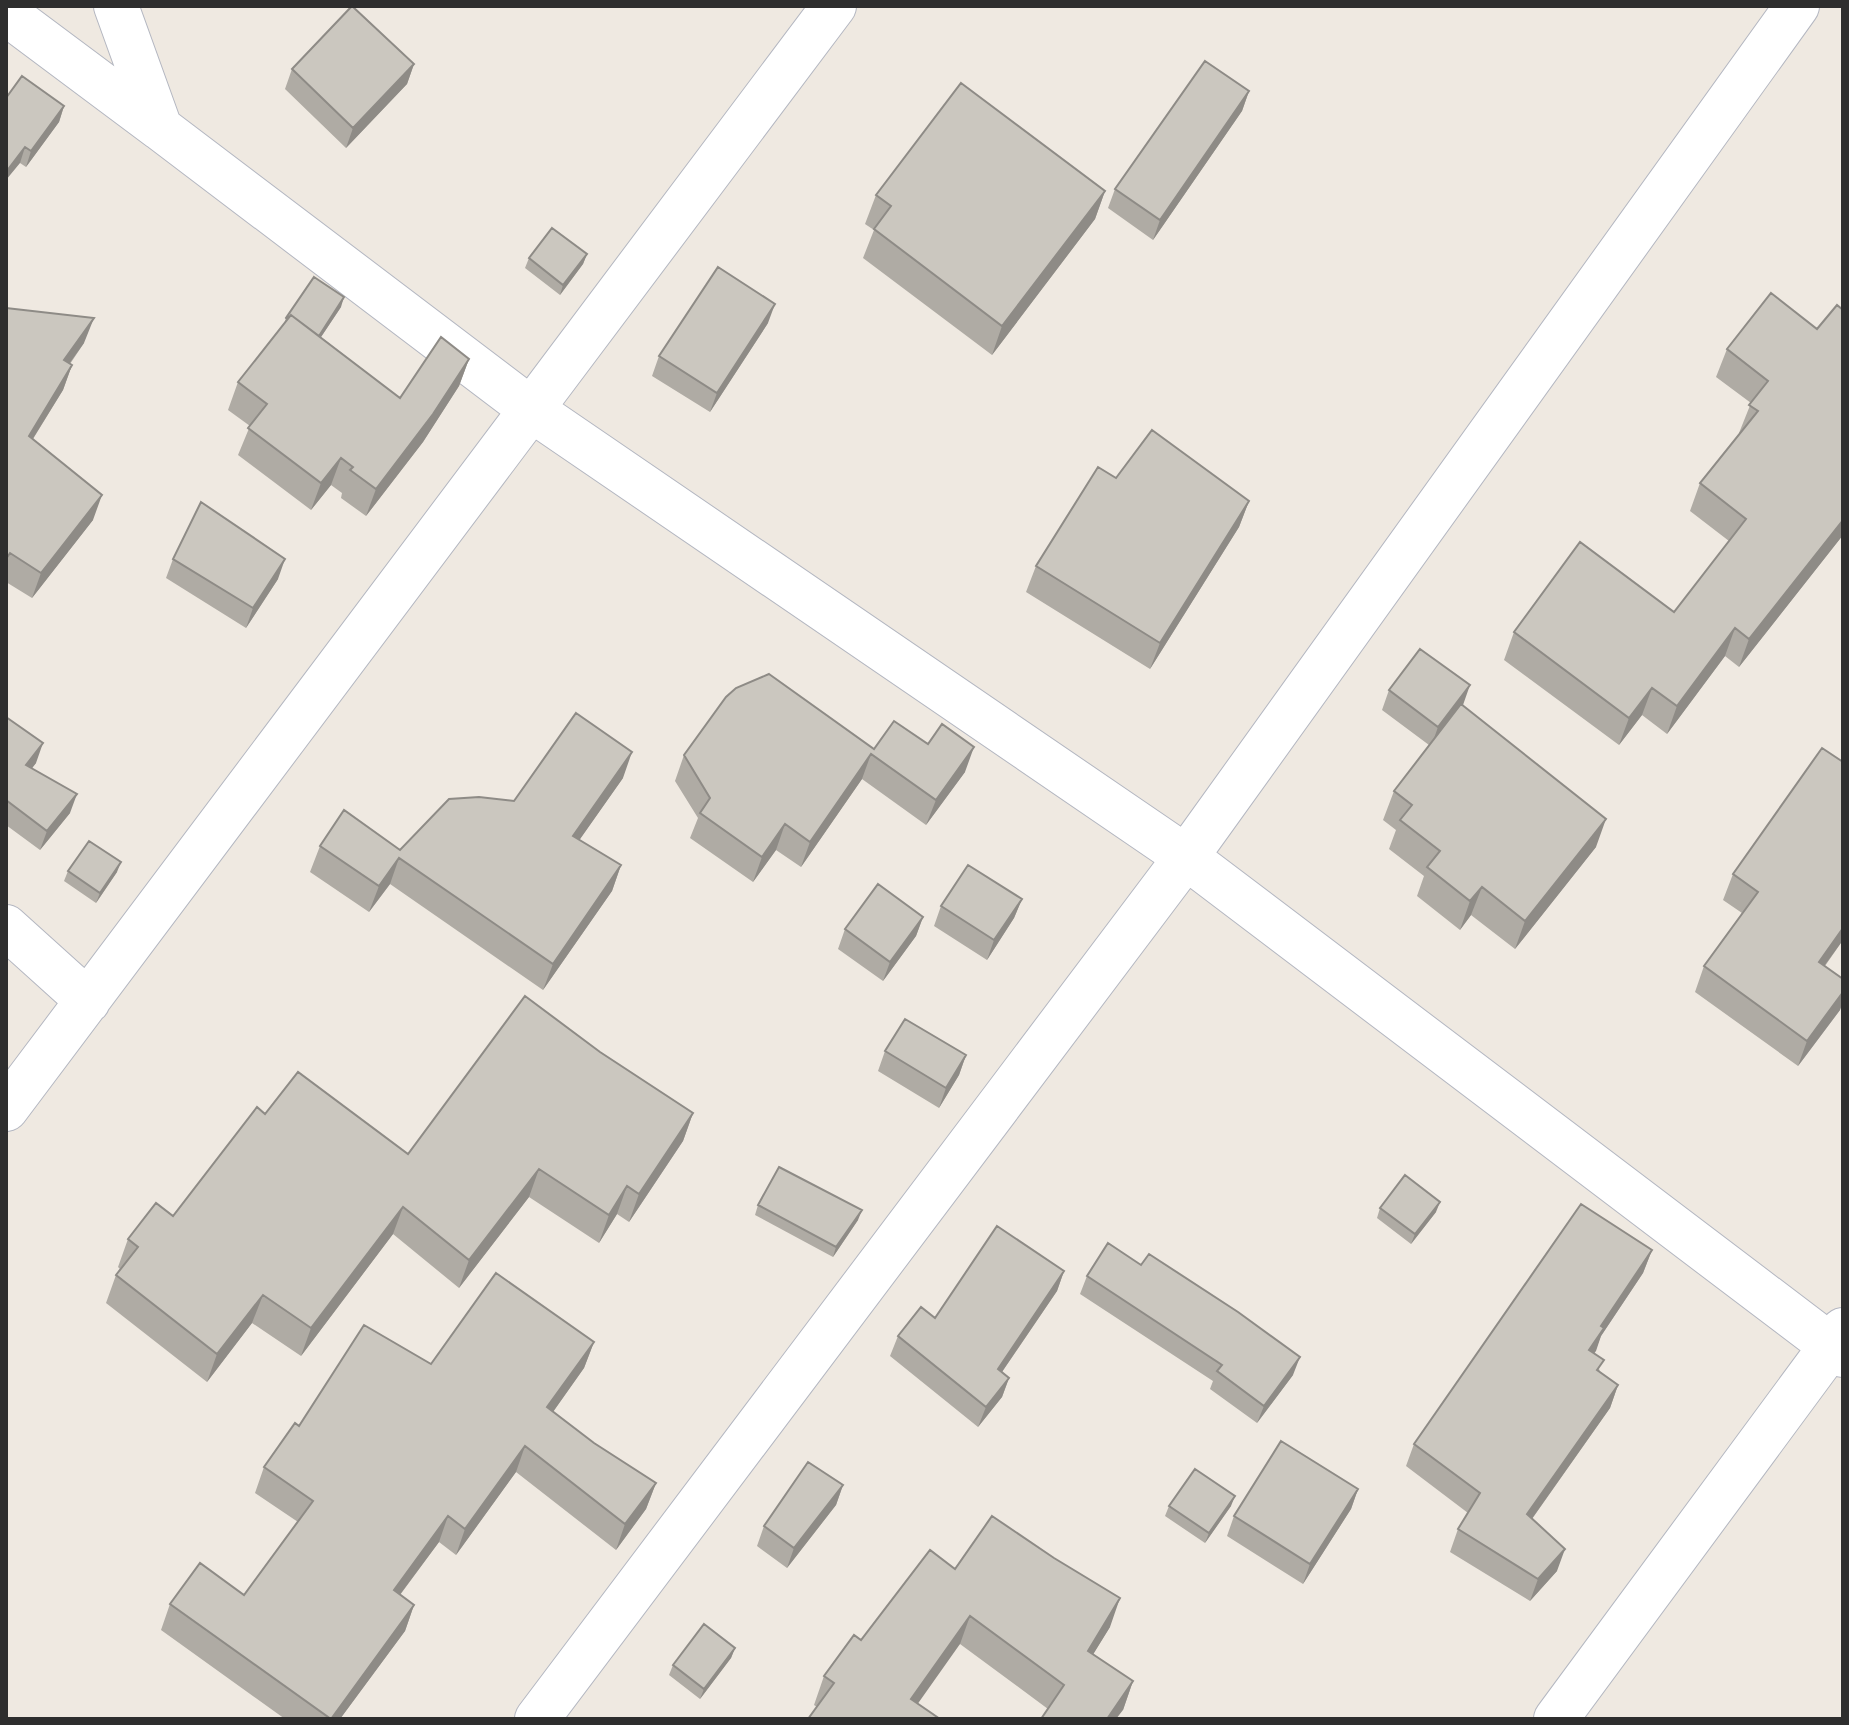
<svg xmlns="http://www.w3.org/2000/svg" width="1849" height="1725" font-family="'Golos Text',sans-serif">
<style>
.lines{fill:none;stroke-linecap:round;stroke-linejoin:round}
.minor-casing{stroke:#b4b7c1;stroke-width:46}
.minor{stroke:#fff;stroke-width:44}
.wall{fill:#afaba4}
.shaded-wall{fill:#8e8b86}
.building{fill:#cbc7bf;stroke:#8e8b86;stroke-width:2}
</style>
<rect width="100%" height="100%" fill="#efe9e1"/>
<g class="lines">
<defs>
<path id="minor" d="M116 6 160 128 532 410 1186 857 1843 1355
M6 13 160 128
M6 927 88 1001
M6 1109 834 6
M537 1719 1186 857 1797 6
M1556 1719 1843 1330"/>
</defs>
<use href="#minor" class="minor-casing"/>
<use href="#minor" class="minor"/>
</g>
<path class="wall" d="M414 64 407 84 346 148 285 89 292 69Z
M1249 91 1242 111 1153 240 1108 208 1115 189Z
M6 98 64 106 59 122 26 167 20 163Z
M1105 191 1095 219 992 355 863 258 874 230 865 224 876 195Z
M587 254 583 264 560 295 525 268 529 258Z
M1771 293 1843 535 1739 667 1725 656 1667 734 1642 715 1619 745 1504 660 1514 632 1674 612 1729 541 1690 511 1700 483 1740 433H1739L1751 403 1716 377 1727 349Z
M341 307 321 337 400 398 469 359 459 386 423 442 366 516 341 498 342 493 331 485 311 510 238 455 250 426 228 410 238 382 284 324 286 318Z
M6 308 84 343 70 364 72 365 63 390 33 439 93 520 32 598 6 582Z
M768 323 710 412 652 376 659 356Z
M1116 478 1249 501 1239 527 1150 669 1026 592 1036 566Z
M173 559 278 579 246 628 166 578Z
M1389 690 1462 705 1596 847 1515 949 1471 915 1460 930 1417 896 1424 876 1389 849 1396 830 1383 820 1394 791 1429 745 1382 710Z
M6 717 36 763 32 768 70 813 40 850 6 825Z
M874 749 965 772 926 825 862 779 801 867 776 850 753 882 690 838 698 818 675 781 684 755Z
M1843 762V940L1825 966 1843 979V1001L1840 1010 1798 1066 1695 992 1704 966 1742 913 1723 900 1733 874Z
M623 778 579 840 621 865 612 891 543 990 390 884 369 912 310 872 320 846 400 850 514 801Z
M68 871 117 872 96 903 64 881Z
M1022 899 1014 918 987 960 934 926 941 906Z
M923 917 916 936 883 981 838 949 845 929Z
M885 1051 966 1055 959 1075 939 1108 878 1071Z
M600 1052 693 1113 683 1141 629 1222 617 1214 599 1243 529 1197 459 1288 393 1234 301 1356 252 1323 207 1382 106 1303 116 1275 120 1269 118 1267 128 1239 173 1216 265 1114 408 1154Z
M758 1205 858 1220 833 1257 755 1215Z
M1380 1208 1436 1212 1411 1244 1377 1218Z
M1652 1250 1643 1273 1601 1336 1594 1353 1600 1372 1618 1385 1610 1408 1532 1519 1557 1571 1530 1601 1450 1552 1458 1529 1468 1513 1406 1466 1414 1444Z
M1064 1271 1057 1291 1002 1372 1009 1378 1002 1397 978 1427 890 1356 898 1336 935 1318Z
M1087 1276 1293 1375 1257 1423 1210 1389 1213 1381 1080 1294Z
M594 1342 584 1368 553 1412 594 1443 656 1483 646 1509 616 1550 516 1472 456 1555 439 1542 400 1595 414 1605 405 1631 340 1719H285L161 1630 170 1604 244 1595 298 1522 255 1493 264 1467 299 1426 431 1364Z
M843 1485 836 1505 787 1568 757 1546 764 1526Z
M1358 1489 1351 1509 1303 1584 1227 1536 1234 1516Z
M1169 1506H1231L1205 1543 1165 1516Z
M955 1569 1110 1627 1093 1654 1133 1681 1123 1710 1048 1709 960 1644 817 1707 814 1705 824 1676 861 1640Z
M735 1648 731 1658 700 1699 669 1675 673 1665Z"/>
<path class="shaded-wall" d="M414 64 407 84 346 148 353 128Z
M1249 91 1242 111 1153 240 1160 220Z
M64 106 59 122 26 167 31 151Z
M25 147 20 163 6 180V172Z
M1105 191 1095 219 992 355 1002 326Z
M587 254 583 264 560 295 563 285Z
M344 297 341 307 313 349 317 339Z
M775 304 768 323 710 412 717 393Z
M94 318 84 343 54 385 64 360Z
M469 359 459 386 423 442 366 516 376 489Z
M72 365 63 390 19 461 29 436Z
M341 458 331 485 311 510 321 483Z
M102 495 93 520 32 598 41 573Z
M1249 501 1239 527 1150 669 1160 643Z
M1843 520V535L1739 667 1749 639Z
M285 559 278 579 246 628 253 608Z
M1735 628 1725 656 1667 734 1677 706Z
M1470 685 1463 705 1431 747 1438 727Z
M1652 688 1642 715 1619 745 1629 718Z
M43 743 36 763 19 785 26 765Z
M974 747 965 772 926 825 936 800Z
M632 752 623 778 564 862 573 836Z
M871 754 862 779 801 867 810 842Z
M77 794 70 813 40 850 47 831Z
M1606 819 1596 847 1515 949 1525 921Z
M785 824 776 850 753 882 762 857Z
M399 858 390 884 369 912 379 886Z
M121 862 117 872 96 903 100 893Z
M621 865 612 891 543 990 553 964Z
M1482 887 1471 915 1460 930 1470 901Z
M1022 899 1014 918 987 960 994 940Z
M923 917 916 936 883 981 890 962Z
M1843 928V940L1809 987 1819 962Z
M1843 992V1001L1840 1010 1798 1066 1807 1041Z
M966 1055 959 1075 939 1108 946 1088Z
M693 1113 683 1141 629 1222 639 1194Z
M539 1169 529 1197 459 1288 469 1260Z
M627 1186 617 1214 599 1243 609 1215Z
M1440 1202 1436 1212 1411 1244 1415 1234Z
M403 1207 393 1234 301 1356 311 1328Z
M862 1210 858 1220 833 1257 836 1247Z
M1652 1250 1643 1273 1601 1336 1596 1351 1580 1372 1589 1350 1601 1326Z
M1064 1271 1057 1291 991 1388 998 1369Z
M263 1295 252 1323 207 1382 217 1354Z
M594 1342 584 1368 538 1433 547 1407Z
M1300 1357 1293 1375 1257 1423 1264 1406Z
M1009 1378 1002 1397 978 1427 986 1407Z
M1618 1385 1610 1408 1519 1537 1527 1514Z
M525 1446 516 1472 456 1555 465 1529Z
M656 1483 646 1509 616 1550 625 1524Z
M843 1485 836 1505 787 1568 794 1548Z
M1358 1489 1351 1509 1303 1584 1310 1564Z
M1235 1496 1231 1506 1205 1543 1209 1533Z
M448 1516 439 1542 384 1616 394 1590Z
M1565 1549 1557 1571 1530 1601 1538 1579Z
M1120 1598 1110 1627 1078 1679 1088 1651Z
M414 1605 405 1631 340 1719H331Z
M970 1616 960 1644 907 1719 911 1699Z
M735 1648 731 1658 700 1699 704 1689Z
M1133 1681 1123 1710 1116 1719H1107Z"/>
<path class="building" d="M352 6 414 64 353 128 292 69Z
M1205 61 1249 91 1160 220 1115 189Z
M22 76 64 106 31 151 25 147 6 172V98Z
M961 83 1105 191 1002 326 874 229 891 206 876 195Z
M552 228 587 254 563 285 529 258Z
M718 267 775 304 717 393 659 356Z
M314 277 344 297 319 336 291 315 287 319 286 318Z
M1771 293 1817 329 1837 305 1843 310V520L1749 639 1735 628 1677 706 1652 688 1629 718 1514 632 1580 542 1674 612 1746 519 1700 483 1758 411 1749 405 1768 381 1727 349Z
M6 308 94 318 64 360 72 365 29 436 102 495 41 573 10 553 6 559Z
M291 315 400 398 441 337 469 359 433 414 376 489 350 470 353 467 341 458 321 483 248 428 267 404 238 382Z
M1152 430 1249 501 1160 643 1036 566 1098 467 1116 478Z
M201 502 285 559 253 608 173 559Z
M1420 649 1470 685 1438 727 1389 690Z
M769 674 874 749 894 721 928 744 942 724 974 747 936 800 871 754 810 842 785 824 762 857 700 813 710 798 684 755 726 697 736 688Z
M1461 704 1606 819 1525 921 1482 887 1470 901 1427 867 1440 851 1400 820 1412 805 1394 791Z
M576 713 632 752 573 836 621 865 553 964 399 858 379 886 320 846 344 810 400 850 449 799 479 797 514 801Z
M6 717 43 743 26 765 77 794 47 831 6 800Z
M1822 748 1843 762V928L1819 962 1843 979V992L1807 1041 1704 966 1758 892 1733 874Z
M89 841 121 862 100 893 68 871Z
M968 865 1022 899 994 940 941 906Z
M878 884 923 917 890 962 845 929Z
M525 996 600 1052 693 1113 639 1194 627 1186 609 1215 539 1169 469 1260 403 1207 311 1328 263 1295 217 1354 116 1275 138 1247 128 1239 156 1203 173 1216 257 1107 265 1114 298 1072 408 1154Z
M905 1019 966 1055 946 1088 885 1051Z
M779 1167 862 1210 836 1247 758 1205Z
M1405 1175 1440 1202 1415 1234 1380 1208Z
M1581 1204 1652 1250 1601 1326 1604 1328 1589 1350 1604 1360 1597 1370 1618 1385 1527 1514 1565 1549 1538 1579 1458 1529 1480 1493 1414 1444Z
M997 1226 1064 1271 998 1369 1009 1378 986 1407 898 1336 921 1307 935 1318Z
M1108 1243 1141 1265 1149 1254 1238 1312 1300 1357 1264 1406 1217 1371 1222 1365 1087 1276Z
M496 1273 594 1342 547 1407 594 1443 656 1483 625 1524 525 1446 465 1529 448 1516 394 1590 414 1605 331 1719 170 1604 200 1563 244 1595 313 1501 264 1467 295 1423 299 1426 364 1325 431 1364Z
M1281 1441 1358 1489 1310 1564 1234 1516Z
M808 1462 843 1485 794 1548 764 1526Z
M1195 1469 1235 1496 1209 1533 1169 1506Z
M992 1516 1054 1558 1120 1598 1088 1651 1133 1681 1107 1719H1041L1064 1685 970 1616 911 1699 940 1719H808L834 1683 824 1676 854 1635 861 1640 930 1550 955 1569Z
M704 1624 735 1648 704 1689 673 1665Z"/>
<rect width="1849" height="1725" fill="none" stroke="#2e2e2e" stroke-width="16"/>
</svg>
